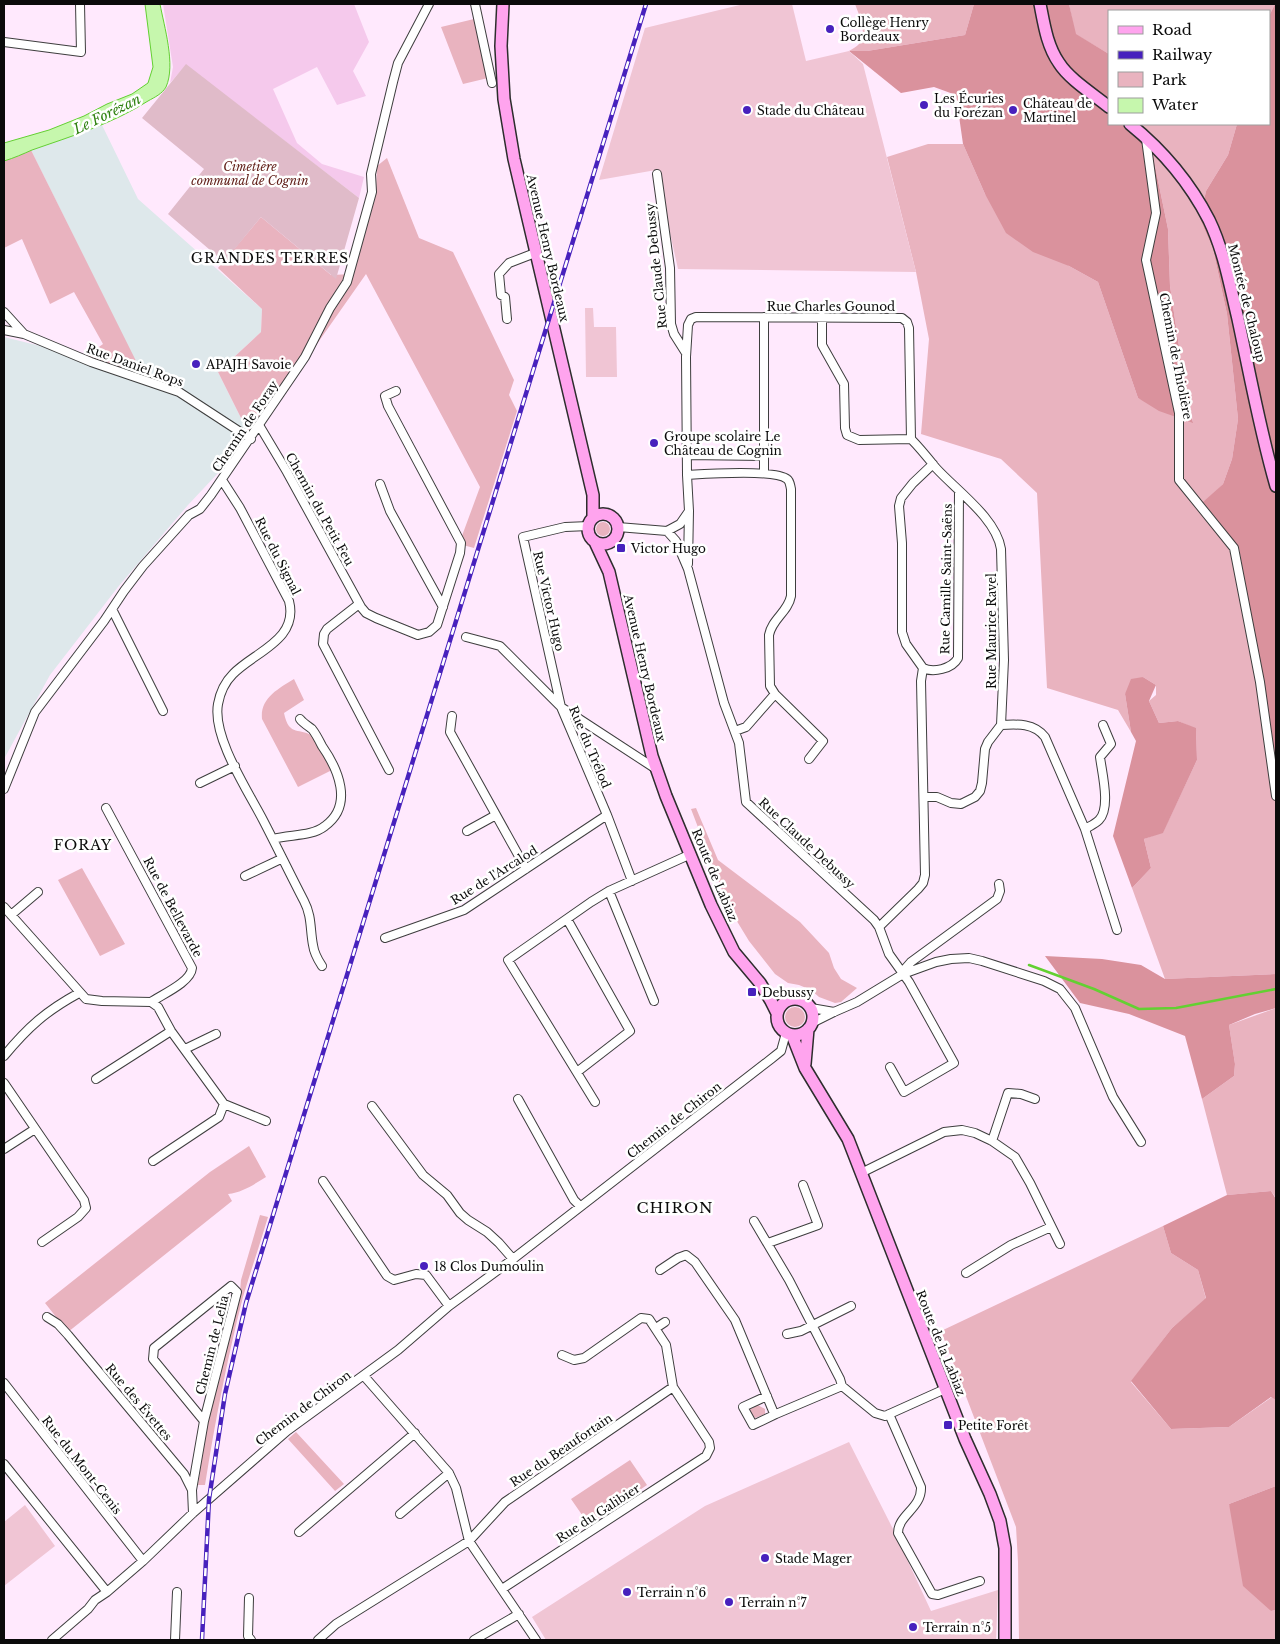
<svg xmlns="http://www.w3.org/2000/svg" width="1280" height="1644" font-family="'Libre Baskerville',serif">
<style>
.industrial{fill:#dee8eb}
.farmland{fill:#f5c9ec}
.green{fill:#e9b3bf}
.forest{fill:#da929d}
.cemetery{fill:#e0bbc9}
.pitch{fill:#f0c5d4}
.water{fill:#c6f7ad;stroke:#63d032}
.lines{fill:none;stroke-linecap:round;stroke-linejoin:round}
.stream{stroke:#63d032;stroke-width:2.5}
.street-casing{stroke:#3e3e3e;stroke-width:10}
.secondary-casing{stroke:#2d2d2d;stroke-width:14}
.street{stroke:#fff;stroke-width:8}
.secondary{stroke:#ffa4ee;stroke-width:11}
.rail-casing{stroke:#4721bd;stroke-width:4.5}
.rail{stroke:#fff;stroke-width:2.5;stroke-dasharray:8;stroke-linecap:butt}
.poi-dot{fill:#4721bd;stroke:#fff;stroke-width:2}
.labels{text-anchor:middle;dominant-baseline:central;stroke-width:5;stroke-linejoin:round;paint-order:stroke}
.poi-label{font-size:12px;fill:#0b0b0b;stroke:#fff;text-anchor:start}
.park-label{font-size:12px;font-style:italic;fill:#63211b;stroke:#fff}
.street-label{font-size:12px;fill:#0b0b0b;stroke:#fff}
.water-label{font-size:14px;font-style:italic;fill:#308212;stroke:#fff}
.neighbourhood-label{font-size:14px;letter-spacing:1px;fill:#0b0b0b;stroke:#fff}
.quarter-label{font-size:15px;letter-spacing:1px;fill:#0b0b0b;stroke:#fff}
</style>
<rect width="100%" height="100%" fill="#ffe9fd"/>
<path class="industrial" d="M102 125 138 199 262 309 261 332 218 372 251 438 188 505 118 587 50 675 4 759V337L85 357 141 373 31 150Z"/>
<path class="farmland" d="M163 4H354L369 42 353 71 366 96 337 105 317 67 273 89 297 143 322 164 364 177 359 198 186 65 170 83 173 67Z"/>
<path class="green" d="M855 4H974L965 35 867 51H849C853 49 857 46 859 44 868 33 859 15 855 4Z
M1069 4H1275L1269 16V11H1109V54L1075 34Z
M474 19 488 78 463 84 441 27Z
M1137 124H1237L1228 155 1206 191 1200 219 1213 249 1227 314 1238 419 1232 459 1223 484 1204 502 1239 548 1276 770V974L1165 979 1132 888 1151 868 1144 839 1163 832 1197 760 1196 729 1178 721 1159 723 1149 701 1156 695V685L1143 677 1125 694 1131 732 1118 710 1047 688 1037 493 1001 459 921 434 929 339 916 272 887 157 928 144H963L985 194 1069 266 1098 282 1138 398 1193 422 1181 360 1170 286 1168 229 1153 156Z
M31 150 142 373 85 357 103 344 74 292 50 304 22 239 4 248V161Z
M387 158 419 238 453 252 514 380 509 395 517 411 474 548 459 544 480 487 366 274 251 438 218 372 261 332 262 309 218 268 261 217 331 275 353 274 376 190 377 166Z
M596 529a7 7 0 1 1 14 0a7 7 0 1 1-14 0Z
M294 679 304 700 284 713C289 738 301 727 312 736 321 744 327 759 332 770L298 787 262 719C260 698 278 689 294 679Z
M696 808 718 860 800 922 829 953 834 968 841 979 857 988 841 1002 835 1003 819 997 811 990 799 985 788 983 775 974 749 941 735 918 722 890 691 809Z
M82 868 125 944 100 956 58 880Z
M785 1017a10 10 0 1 1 20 0a10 10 0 1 1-20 0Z
M1276 1008V1198L1271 1191 1227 1195 1202 1099 1234 1076 1235 1064 1229 1025Z
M249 1146 266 1177C253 1185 243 1192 228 1194L232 1201 68 1332 45 1303 210 1172Z
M260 1215 268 1217C260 1244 251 1270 243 1297 227 1359 215 1422 205 1485H198L207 1421 240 1292 241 1280Z
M1163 1226 1171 1253 1198 1270 1206 1299 1172 1328 1131 1382 1171 1429 1229 1427 1272 1397 1276 1400V1486L1229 1504 1271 1611 1276 1610V1640H1019L1018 1562 1016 1527 941 1331Z
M756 1404 765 1409V1414L755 1418 749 1412V1407Z
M296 1432 344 1484 335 1491 288 1439Z
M630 1460 647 1485 589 1525 571 1499Z"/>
<path class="forest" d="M974 4H1069L1076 34 1109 54V124H1137L1153 156 1168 229 1170 286 1181 360 1193 423 1159 411 1138 398 1098 282 1069 266 1033 252 1006 233 985 194 963 144 956 95 934 87 901 93 849 51H867L965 35Z
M1275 4H1276V770L1239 548 1203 502 1223 484 1232 459 1238 419 1227 314 1213 249 1200 219 1206 191 1228 155 1237 124H1269V16Z
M1143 677 1156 685 1149 701 1159 723 1178 721 1196 728 1197 760 1163 833 1144 839 1151 868 1132 888 1113 836 1136 741 1131 732 1125 694 1131 679Z
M1045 956 1102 959 1141 965 1165 979 1276 974V1008L1255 1014 1229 1025 1235 1064 1234 1076 1202 1099 1185 1036 1129 1014 1080 1003Z
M1271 1191 1276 1199V1400L1271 1397 1229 1427 1171 1429 1131 1381 1172 1328 1206 1298 1198 1270 1171 1253 1163 1226 1227 1195Z
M1276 1486V1610L1271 1611 1243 1586 1229 1504Z"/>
<path class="cemetery" d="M186 64 359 198 336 279 261 217 224 262 168 214 204 169 142 118Z"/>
<path class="pitch" d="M744 4H792L806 61 849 51 863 64 916 272 678 269 656 170 599 180 645 28Z
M585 308H593L594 327H616L617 377H586Z
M849 1442 892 1527 931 1611 998 1590 996 1640H546L532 1617 705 1506Z
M25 1505 55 1546 4 1586V1522Z"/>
<path class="water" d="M145 4H160C164 26 176 65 166 87 162 94 155 97 148 101 112 124 72 136 32 150 23 154 14 158 4 161V143L49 130 84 116 107 104 132 94 148 83 153 67Z"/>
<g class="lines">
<path class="stream" d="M1029 965 1094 989 1139 1009 1176 1008 1276 989"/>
<defs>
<path id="street" d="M475 4 492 83
M4 42 81 52 80 4
M1146 139 1156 213 1146 260 1179 413V480L1234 548 1260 682 1276 796
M657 174 670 268 671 324 674 334 686 353
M4 312 24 334
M822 317V345L844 384 845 428 847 435 859 440 911 439
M507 319 505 297 501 295 499 274 509 263 535 253
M4 330 24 334 91 362 179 392 251 439
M259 425 287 472 361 607 366 613 376 618 418 635 429 632 437 625 460 553 461 543 388 406 385 396 396 391
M911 439C920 448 928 458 936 468 957 491 996 518 1001 549L1004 660 1001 725 988 742 985 749 982 783 980 791 975 797 961 804 951 803 937 797H924
M686 455 764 456
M764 473V317
M687 475C704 474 775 469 787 479 790 481 790 485 791 489V596C788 612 772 619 769 635L770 686 775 694 823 741 809 759
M222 480 240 508 289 601C299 640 254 652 233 674 225 682 220 693 218 704 212 737 248 791 263 820 277 847 290 874 304 901 312 916 310 930 313 945 314 953 318 960 322 966
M380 484 390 511 443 607
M589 526 565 527 523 537 561 707 656 769
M618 527 667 531 676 541 688 569 724 703 739 743 746 802 874 920 879 927 889 954 909 982 954 1063 904 1092 890 1067
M667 531 680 524 689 511 687 475 686 357 688 325 691 319 696 317 902 318 907 322 909 328 911 439
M688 564 689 511
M359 604 327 629 324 634 323 644 389 770
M112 609 163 711
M466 637 500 646 561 707 607 815 632 881
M923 668 906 644 902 632V543L899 506 901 498 913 483 933 464
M923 668C933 673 952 669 958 658L959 491
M452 716 450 732 526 869
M1001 725C1018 724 1034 723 1045 737L1085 829 1117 930
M735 731 746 727 775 694
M200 783 235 766
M4 789 35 712 104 621 124 591 143 566 189 515 200 509 211 495 305 357 330 308 347 282 372 192 371 174 393 82 398 63 429 4
M106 808 192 968C191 982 163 994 151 1002
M1085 829C1090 826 1095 824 1099 820 1111 808 1102 773 1100 757L1111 744 1103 725
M467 831 496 815
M273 839C290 834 311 837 325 826 354 805 338 769 322 746 319 740 316 734 312 729 308 726 303 723 300 719
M245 876 281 859
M609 891 654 1001
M4 907 86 999 102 1001 151 1002 158 1007 171 1031 224 1104 266 1121
M11 915 38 892
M567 919 630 1031 577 1072
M879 927 918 889 923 883 925 875 921 681 923 668
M385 938 464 910 607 815
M903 974 904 970 911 962 997 899 1000 891 999 884
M811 1008 834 1012
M812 1023 834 1012 857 1002 903 974 936 962 951 959 969 958 982 961 1044 981 1060 989 1075 1008 1113 1097 1141 1142
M185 1049 216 1034
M4 1056C28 1027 46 1011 79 993
M96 1079 171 1031
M4 1083 84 1200 86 1208 78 1217 42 1242
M518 1099 574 1200 580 1206
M595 1102 508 960 591 902 609 891 691 854
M372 1106 423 1175 447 1195 460 1213 468 1220 487 1232 499 1243 513 1259
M992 1141 1008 1093 1021 1094 1035 1099
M4 1149 35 1129
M153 1161 219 1117 224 1104
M861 1173 944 1132 962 1130 975 1133 992 1141 1015 1157 1030 1183 1060 1244
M323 1181 387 1276 394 1280 416 1274 426 1275 449 1306
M754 1221 789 1280 840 1379 842 1386
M768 1243 818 1225 803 1185
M660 1270 678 1258 686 1255 695 1262 735 1320 773 1411 776 1414 842 1386 875 1413 885 1416 945 1389
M966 1273 1011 1245 1051 1227
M47 1317 58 1324 68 1335 184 1474 192 1490 193 1513
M656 1328 665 1322
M787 1334 801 1331 851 1306
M364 1376 449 1473 456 1488 469 1541 536 1640
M4 1383 143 1561
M767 1396 743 1407 753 1425 776 1414
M889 1414 921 1487C922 1508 898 1515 898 1533L932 1594 938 1595 980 1581
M4 1464 107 1592
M192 1490 204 1421 153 1359 154 1348 231 1286 237 1292 204 1421
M400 1514 449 1473
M299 1532 415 1433
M502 1589 706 1456 710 1448 709 1442 673 1387 666 1345 649 1319 641 1318 584 1358 574 1360 562 1355
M249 1598 248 1636 251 1640
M52 1640 88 1609 95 1600 107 1592 143 1561 193 1513 287 1431 398 1350 449 1306 513 1259 771 1059 781 1051 786 1033
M175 1640 177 1592
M318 1640 336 1624 469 1541 505 1502 673 1387
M474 1640 519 1614"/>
<path id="secondary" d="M503 4 501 46 504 99 514 159 593 495V518
M1040 4C1044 24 1047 46 1059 63 1069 79 1093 94 1109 107
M1130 124C1162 150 1190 183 1209 220 1224 251 1230 286 1238 319 1250 375 1260 431 1276 486
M588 529a15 15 0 1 1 30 0a15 15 0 1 1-30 0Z
M595 542 609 572 652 756 666 796 711 905 734 952 760 983 771 1001 777 1013
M777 1017a18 18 0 1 1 36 0a18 18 0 1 1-36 0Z
M792 1035 805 1068 848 1139 965 1439 990 1494 1000 1521 1005 1548V1640
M805 1064 808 1029"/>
</defs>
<use href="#street" class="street-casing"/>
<use href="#secondary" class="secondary-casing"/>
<use href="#street" class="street"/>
<use href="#secondary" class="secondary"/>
<defs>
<path id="rail" d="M202 1640 209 1499 225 1394 246 1303 646 4"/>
</defs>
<use href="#rail" class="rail-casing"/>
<use href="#rail" class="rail"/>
</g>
<g class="poi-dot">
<circle cx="830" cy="29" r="5"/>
<circle cx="924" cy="105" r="5"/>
<circle cx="747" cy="110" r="5"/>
<circle cx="1013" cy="110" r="5"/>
<circle cx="196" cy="364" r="5"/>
<circle cx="654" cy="443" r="5"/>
<rect x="616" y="543" width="10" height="10" rx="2.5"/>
<rect x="747" y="987" width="10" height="10" rx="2.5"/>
<circle cx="424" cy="1266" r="5"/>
<rect x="943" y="1420" width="10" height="10" rx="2.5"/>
<circle cx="765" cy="1558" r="5"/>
<circle cx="627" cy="1592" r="5"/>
<circle cx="729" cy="1602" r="5"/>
<circle cx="913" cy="1627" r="5"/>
</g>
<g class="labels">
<g class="poi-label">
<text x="840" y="22">Collège Henry<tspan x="840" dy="14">Bordeaux</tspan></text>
<text x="934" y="98">Les Écuries<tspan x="934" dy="14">du Forézan</tspan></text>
<text x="1023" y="103">Château de<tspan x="1023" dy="14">Martinel</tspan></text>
<text x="757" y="110">Stade du Château</text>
<text x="206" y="364">APAJH Savoie</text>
<text x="664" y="436">Groupe scolaire Le<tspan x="664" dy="14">Château de Cognin</tspan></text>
<text x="631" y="548">Victor Hugo</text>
<text x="762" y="992">Debussy</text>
<text x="434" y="1266">18 Clos Dumoulin</text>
<text x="958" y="1425">Petite Forêt</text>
<text x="775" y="1558">Stade Mager</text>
<text x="637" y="1592">Terrain n°6</text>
<text x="739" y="1602">Terrain n°7</text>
<text x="923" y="1627">Terrain n°5</text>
</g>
<g class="park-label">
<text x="250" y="166">Cimetière<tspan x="250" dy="14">communal de Cognin</tspan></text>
</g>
<g class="street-label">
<text transform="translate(548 248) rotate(77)">Avenue Henry Bordeaux</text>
<text transform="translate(656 266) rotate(-96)">Rue Claude Debussy</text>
<text transform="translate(1247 303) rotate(76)">Montée de Chaloup</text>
<text x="831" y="306">Rue Charles Gounod</text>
<text transform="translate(1176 356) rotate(79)">Chemin de Thiolière</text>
<text transform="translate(135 365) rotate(20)">Rue Daniel Rops</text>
<text transform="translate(245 426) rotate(-56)">Chemin de Foray</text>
<text transform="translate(320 509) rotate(61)">Chemin du Petit Feu</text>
<text transform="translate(278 556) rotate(63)">Rue du Signal</text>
<text transform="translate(946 579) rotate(-89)">Rue Camille Saint-Saëns</text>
<text transform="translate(549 601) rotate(77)">Rue Victor Hugo</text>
<text transform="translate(991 631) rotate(-90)">Rue Maurice Ravel</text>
<text transform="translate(645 668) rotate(77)">Avenue Henry Bordeaux</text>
<text transform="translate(590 747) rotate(67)">Rue du Trélod</text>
<text transform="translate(807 843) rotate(43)">Rue Claude Debussy</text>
<text transform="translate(494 875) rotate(-32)">Rue de l'Arcalod</text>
<text transform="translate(715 875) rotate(67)">Route de Labiaz</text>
<text transform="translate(173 907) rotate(62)">Rue de Bellevarde</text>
<text transform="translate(674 1120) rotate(-38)">Chemin de Chiron</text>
<text transform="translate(941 1343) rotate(68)">Route de la Labiaz</text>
<text transform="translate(212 1345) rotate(-76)">Chemin de Lelia</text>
<text transform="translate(139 1402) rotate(50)">Rue des Évettes</text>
<text transform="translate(303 1408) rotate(-37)">Chemin de Chiron</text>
<text transform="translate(561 1450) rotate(-34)">Rue du Beaufortain</text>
<text transform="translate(82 1465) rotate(52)">Rue du Mont-Cenis</text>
<text transform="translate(598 1513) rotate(-33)">Rue du Galibier</text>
</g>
<g class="water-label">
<text transform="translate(107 114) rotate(-26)">Le Forézan</text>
</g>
<g class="neighbourhood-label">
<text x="270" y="258">GRANDES TERRES</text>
<text x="83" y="845">FORAY</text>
</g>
<g class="quarter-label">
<text x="675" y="1207">CHIRON</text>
</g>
</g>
<rect width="1280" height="1644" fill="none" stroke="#0b0b0b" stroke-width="10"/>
<rect x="1108" y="10" width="162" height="115" fill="#ffffff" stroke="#9d9d9d"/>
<rect x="1118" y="26" width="25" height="8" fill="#ffa4ee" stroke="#9d9d9d"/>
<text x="1152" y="35" font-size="15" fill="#0b0b0b">Road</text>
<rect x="1118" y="51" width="25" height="8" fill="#4721bd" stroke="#9d9d9d"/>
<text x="1152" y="60" font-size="15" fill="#0b0b0b">Railway</text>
<rect x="1118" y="72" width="25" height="15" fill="#e9b3bf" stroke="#9d9d9d"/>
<text x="1152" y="85" font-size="15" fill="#0b0b0b">Park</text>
<rect x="1118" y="98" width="25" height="15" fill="#c6f7ad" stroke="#9d9d9d"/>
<text x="1152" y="110" font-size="15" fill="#0b0b0b">Water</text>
</svg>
